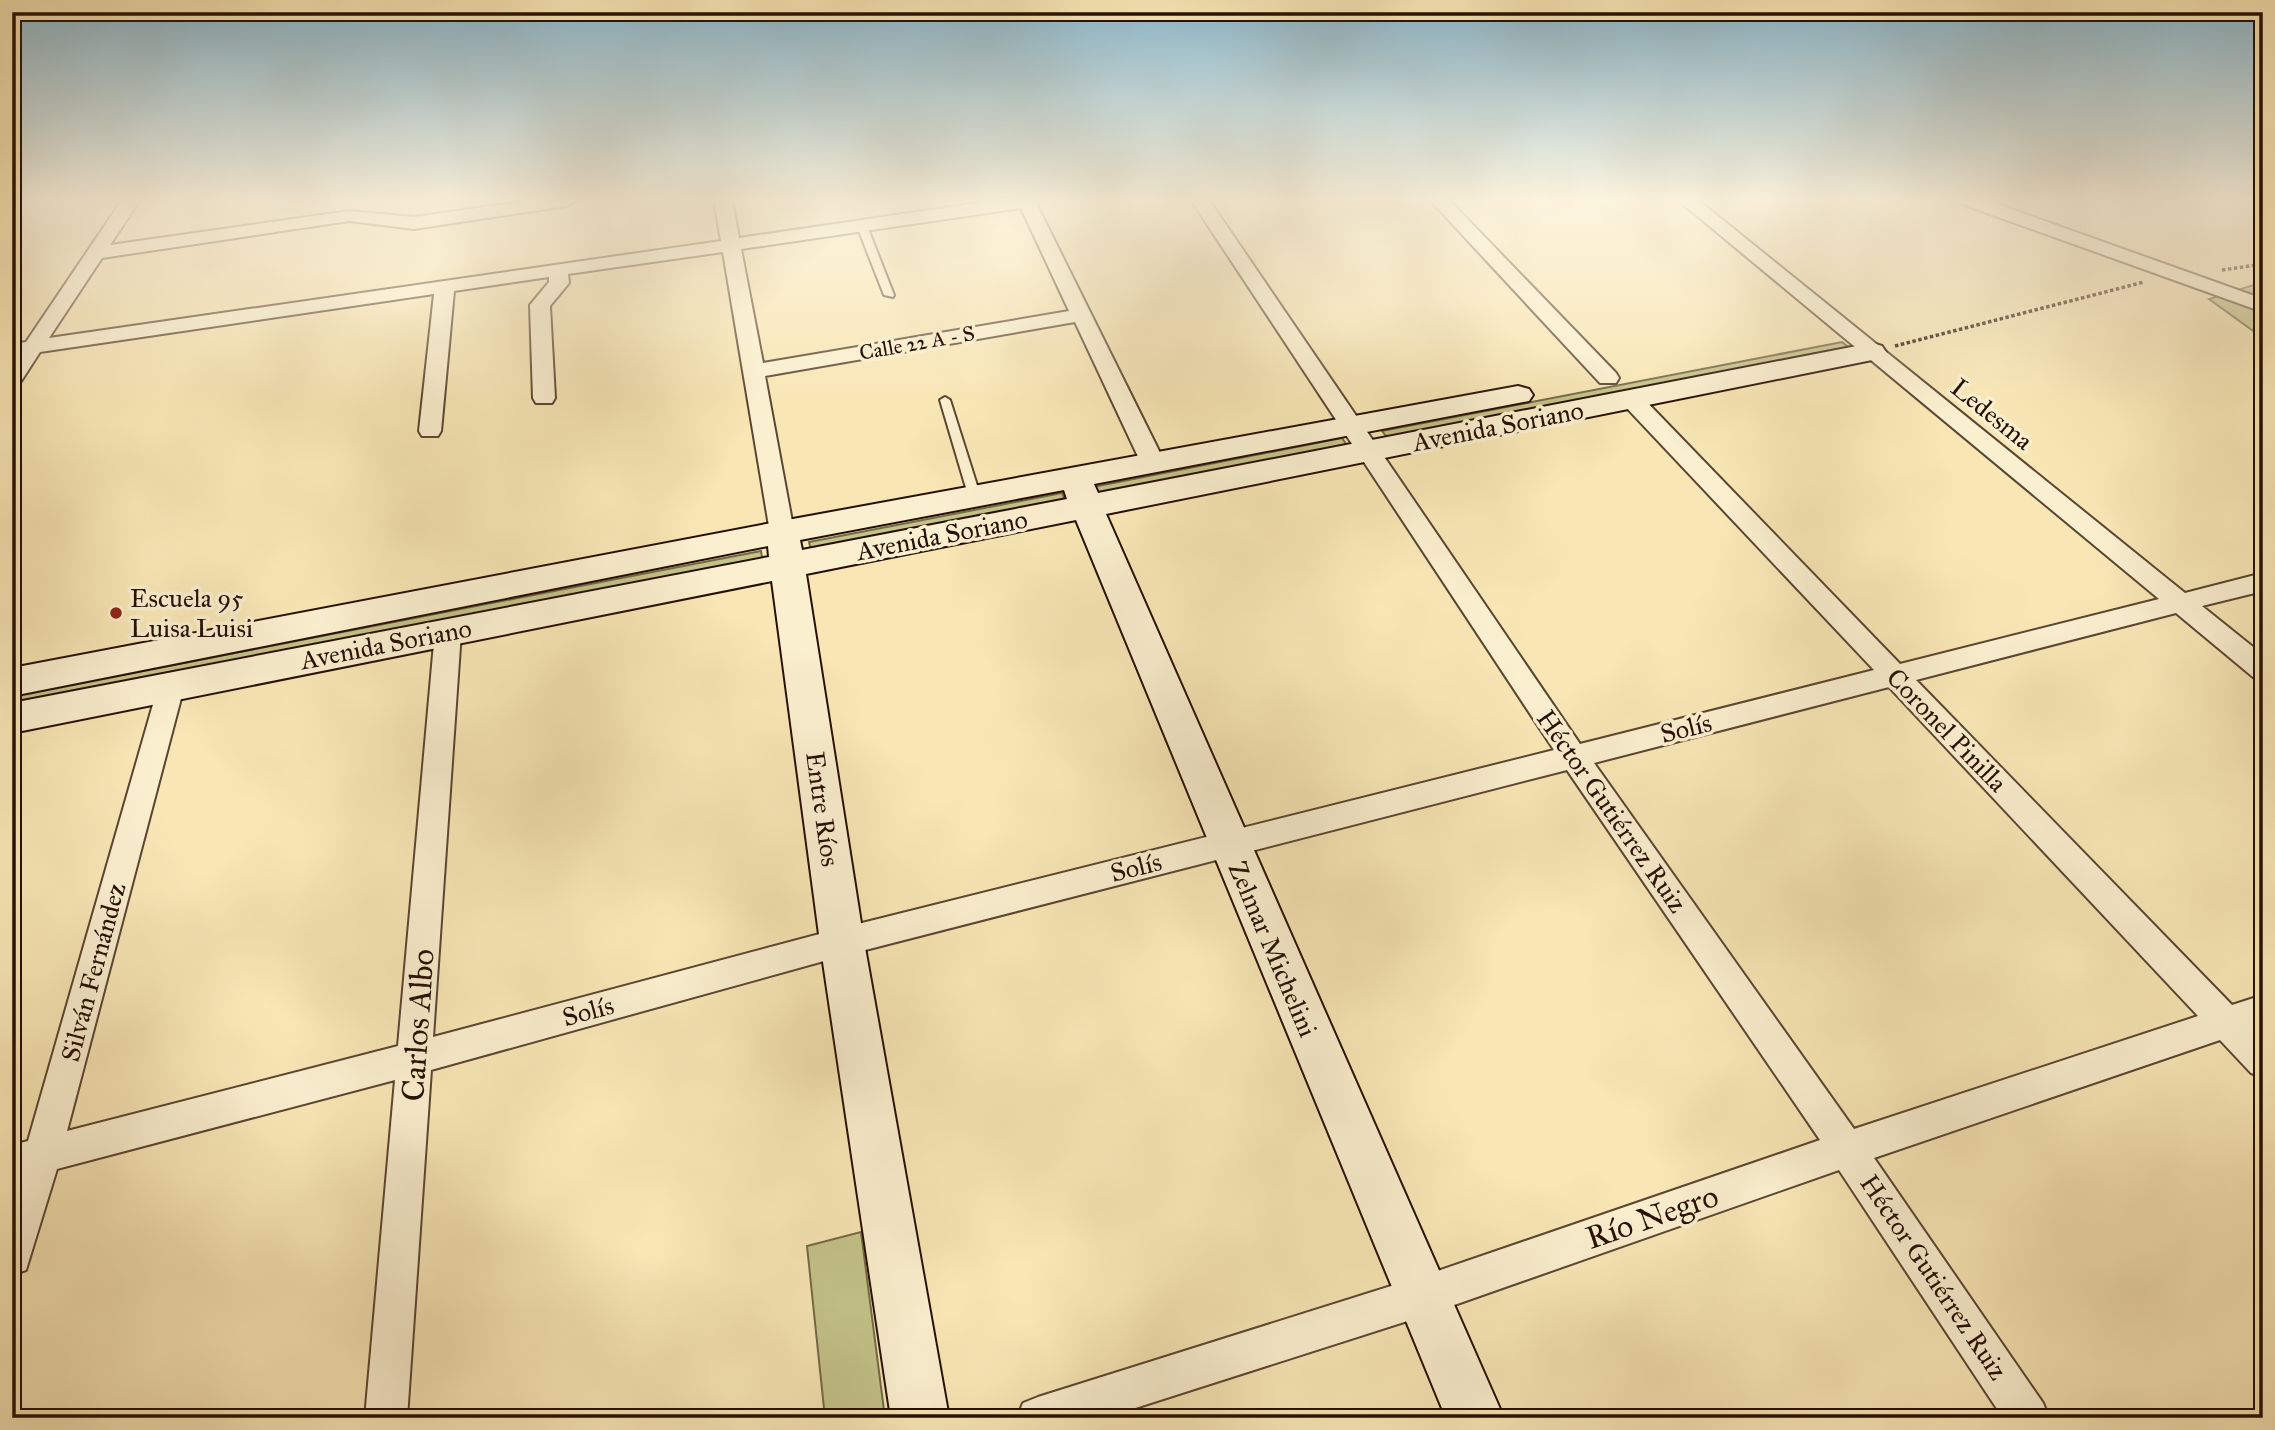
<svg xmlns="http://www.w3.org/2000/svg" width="2275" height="1430" font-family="'IM FELL Great Primer',serif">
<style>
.green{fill:#c3c389;stroke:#746947;stroke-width:2}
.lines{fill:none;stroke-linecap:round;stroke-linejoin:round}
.lane-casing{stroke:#5a4531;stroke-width:4}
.street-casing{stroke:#5a4531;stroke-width:4}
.secondary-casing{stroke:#260f05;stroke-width:4}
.path{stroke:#260f05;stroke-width:3.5;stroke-dasharray:3.5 2.5;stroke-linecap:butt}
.lane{fill:#faefcf;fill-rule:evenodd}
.street{fill:#faefcf;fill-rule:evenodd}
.secondary{fill:#faefcf;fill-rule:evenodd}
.poi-dot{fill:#8f2418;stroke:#faefcf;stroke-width:2.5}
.labels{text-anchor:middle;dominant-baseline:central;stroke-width:7;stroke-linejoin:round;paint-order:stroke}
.far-street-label{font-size:21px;fill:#260f05;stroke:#faefcf}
.street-label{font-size:26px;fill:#260f05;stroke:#faefcf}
.poi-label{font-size:26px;fill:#260f05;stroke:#faefcf;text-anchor:start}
.near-street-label{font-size:32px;fill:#260f05;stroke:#faefcf}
</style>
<rect width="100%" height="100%" fill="#f8e6b5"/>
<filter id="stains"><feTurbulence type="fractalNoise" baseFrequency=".00286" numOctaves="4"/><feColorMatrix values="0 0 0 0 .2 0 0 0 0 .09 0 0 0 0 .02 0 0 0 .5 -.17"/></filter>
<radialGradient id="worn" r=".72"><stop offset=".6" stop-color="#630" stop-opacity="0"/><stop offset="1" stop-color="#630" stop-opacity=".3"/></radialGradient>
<path class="green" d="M2263 282V338L2209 299Z
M1842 342 1852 350 1389 440 1382 431Z
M1342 438 1349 448 1098 497 1093 487Z
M1062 493 1066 504 812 554 809 542Z
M761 551 763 563 12 711V696Z
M861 1232 885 1418H825L807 1246Z"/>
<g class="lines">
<defs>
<path id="lane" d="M862 223 867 226 894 295 893 297 884 295 857 226Z
M945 397 950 400 981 498 979 501H971L969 498 940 400Z"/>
<path id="street" d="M122 200H140L110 245 349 211 414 217 535 200 576 201 567 206 414 229 349 221 102 258 49 338 721 241 714 200H732L739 238 998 200H1045L1037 205 1165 463 1161 468 1153 470 1145 468 1141 463 1075 322 765 376 794 532 791 538 782 540 773 538 770 532 723 252 568 274 569 283 550 306 555 398 552 403H536L533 398 530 305 549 282V277L454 291 441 431 438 436H422L419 431 434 294 40 352 20 383 12 384V362L16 356H12V344L26 342ZM1021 208 1069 311 763 363 741 249Z
M1191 200H1209L1580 744 1874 670 1623 404 1620 399 1623 394H1639L1900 664 2159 599 1678 200H1698L2185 593 2263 573V591L2202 606 2263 655V680L2253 677 2176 613 1916 680 2232 1005 2263 995V1025L2255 1028 2263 1037V1077L2251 1073 2220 1040 1874 1158 2043 1403 2049 1418H2003L1839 1170 1423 1316 1104 1418H1017L1023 1403 1038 1397 1423 1276 1820 1140 1567 770 842 956 431 1070 407 1418H365L395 1080 57 1169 26 1270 12 1275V1194L17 1180 12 1181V1145L28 1141 160 680 170 677 180 680 184 687 67 1131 398 1046 435 632 439 625 448 623 457 625 461 632 433 1037 842 928 1554 750ZM1889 687 2198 1016 1854 1129 1594 763Z
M1430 200H1449L1616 373 1619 378 1616 383H1600Z
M1959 200H1986L2263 299V312L1962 204Z"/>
<path id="secondary" d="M1872 343 1882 346 1886 352 1882 358 1106 514 1504 1418H1446L1076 520 806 574 864 942 949 1418H891L820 942 772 581 12 733V703L769 557 768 546 12 696V668L782 521 1518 386 1529 389 1533 395 1529 401 1094 484 1098 493ZM1064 490 1067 499 802 550 800 540Z"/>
</defs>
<use href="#lane" class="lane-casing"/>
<use href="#street" class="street-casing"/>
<use href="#secondary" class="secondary-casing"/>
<path class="path" d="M2222 270 2263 264
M1895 346 2144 282"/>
<use href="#lane" class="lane"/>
<use href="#street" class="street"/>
<use href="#secondary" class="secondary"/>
</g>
<linearGradient id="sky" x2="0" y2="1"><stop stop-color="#8bb9ce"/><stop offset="0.5" stop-color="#fcf4de"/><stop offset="1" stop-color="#fcf4de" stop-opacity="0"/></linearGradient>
<rect width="2275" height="400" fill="url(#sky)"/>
<circle class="poi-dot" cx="116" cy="613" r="7"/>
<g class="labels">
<g class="far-street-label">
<text transform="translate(917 343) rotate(-10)">Calle 22 A - S</text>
</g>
<g class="street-label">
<text transform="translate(1992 414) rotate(39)">Ledesma</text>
<text transform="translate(1498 426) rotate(-11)">Avenida Soriano</text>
<text transform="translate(942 535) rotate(-11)">Avenida Soriano</text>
<text transform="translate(386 644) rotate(-11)">Avenida Soriano</text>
<text transform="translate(1686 728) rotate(-14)">Solís</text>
<text transform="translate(1947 730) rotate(46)">Coronel Pinilla</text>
<text transform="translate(823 809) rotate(82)">Entre Ríos</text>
<text transform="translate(1612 811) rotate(55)">Héctor Gutiérrez Ruiz</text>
<text transform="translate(1136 867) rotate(-14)">Solís</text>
<text transform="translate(1273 949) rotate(67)">Zelmar Michelini</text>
<text transform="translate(93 972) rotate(-75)">Silván Fernández</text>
<text transform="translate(588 1011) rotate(-15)">Solís</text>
<text transform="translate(1934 1277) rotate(56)">Héctor Gutiérrez Ruiz</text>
</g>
<g class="poi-label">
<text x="130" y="598">Escuela 95<tspan x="130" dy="30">Luisa Luisi</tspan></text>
</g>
<g class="near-street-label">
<text transform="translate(418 1025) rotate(-86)">Carlos Albo</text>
<text transform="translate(1652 1217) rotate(-19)">Río Negro</text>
</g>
</g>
<rect width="2275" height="1430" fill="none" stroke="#f8e6b5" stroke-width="42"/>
<rect x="14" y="14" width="2247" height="1402" fill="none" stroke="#260f05" stroke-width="3.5"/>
<rect x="21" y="21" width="2233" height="1388" fill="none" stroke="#260f05" stroke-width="2"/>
<rect width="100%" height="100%" filter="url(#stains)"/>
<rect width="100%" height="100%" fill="url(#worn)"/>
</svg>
